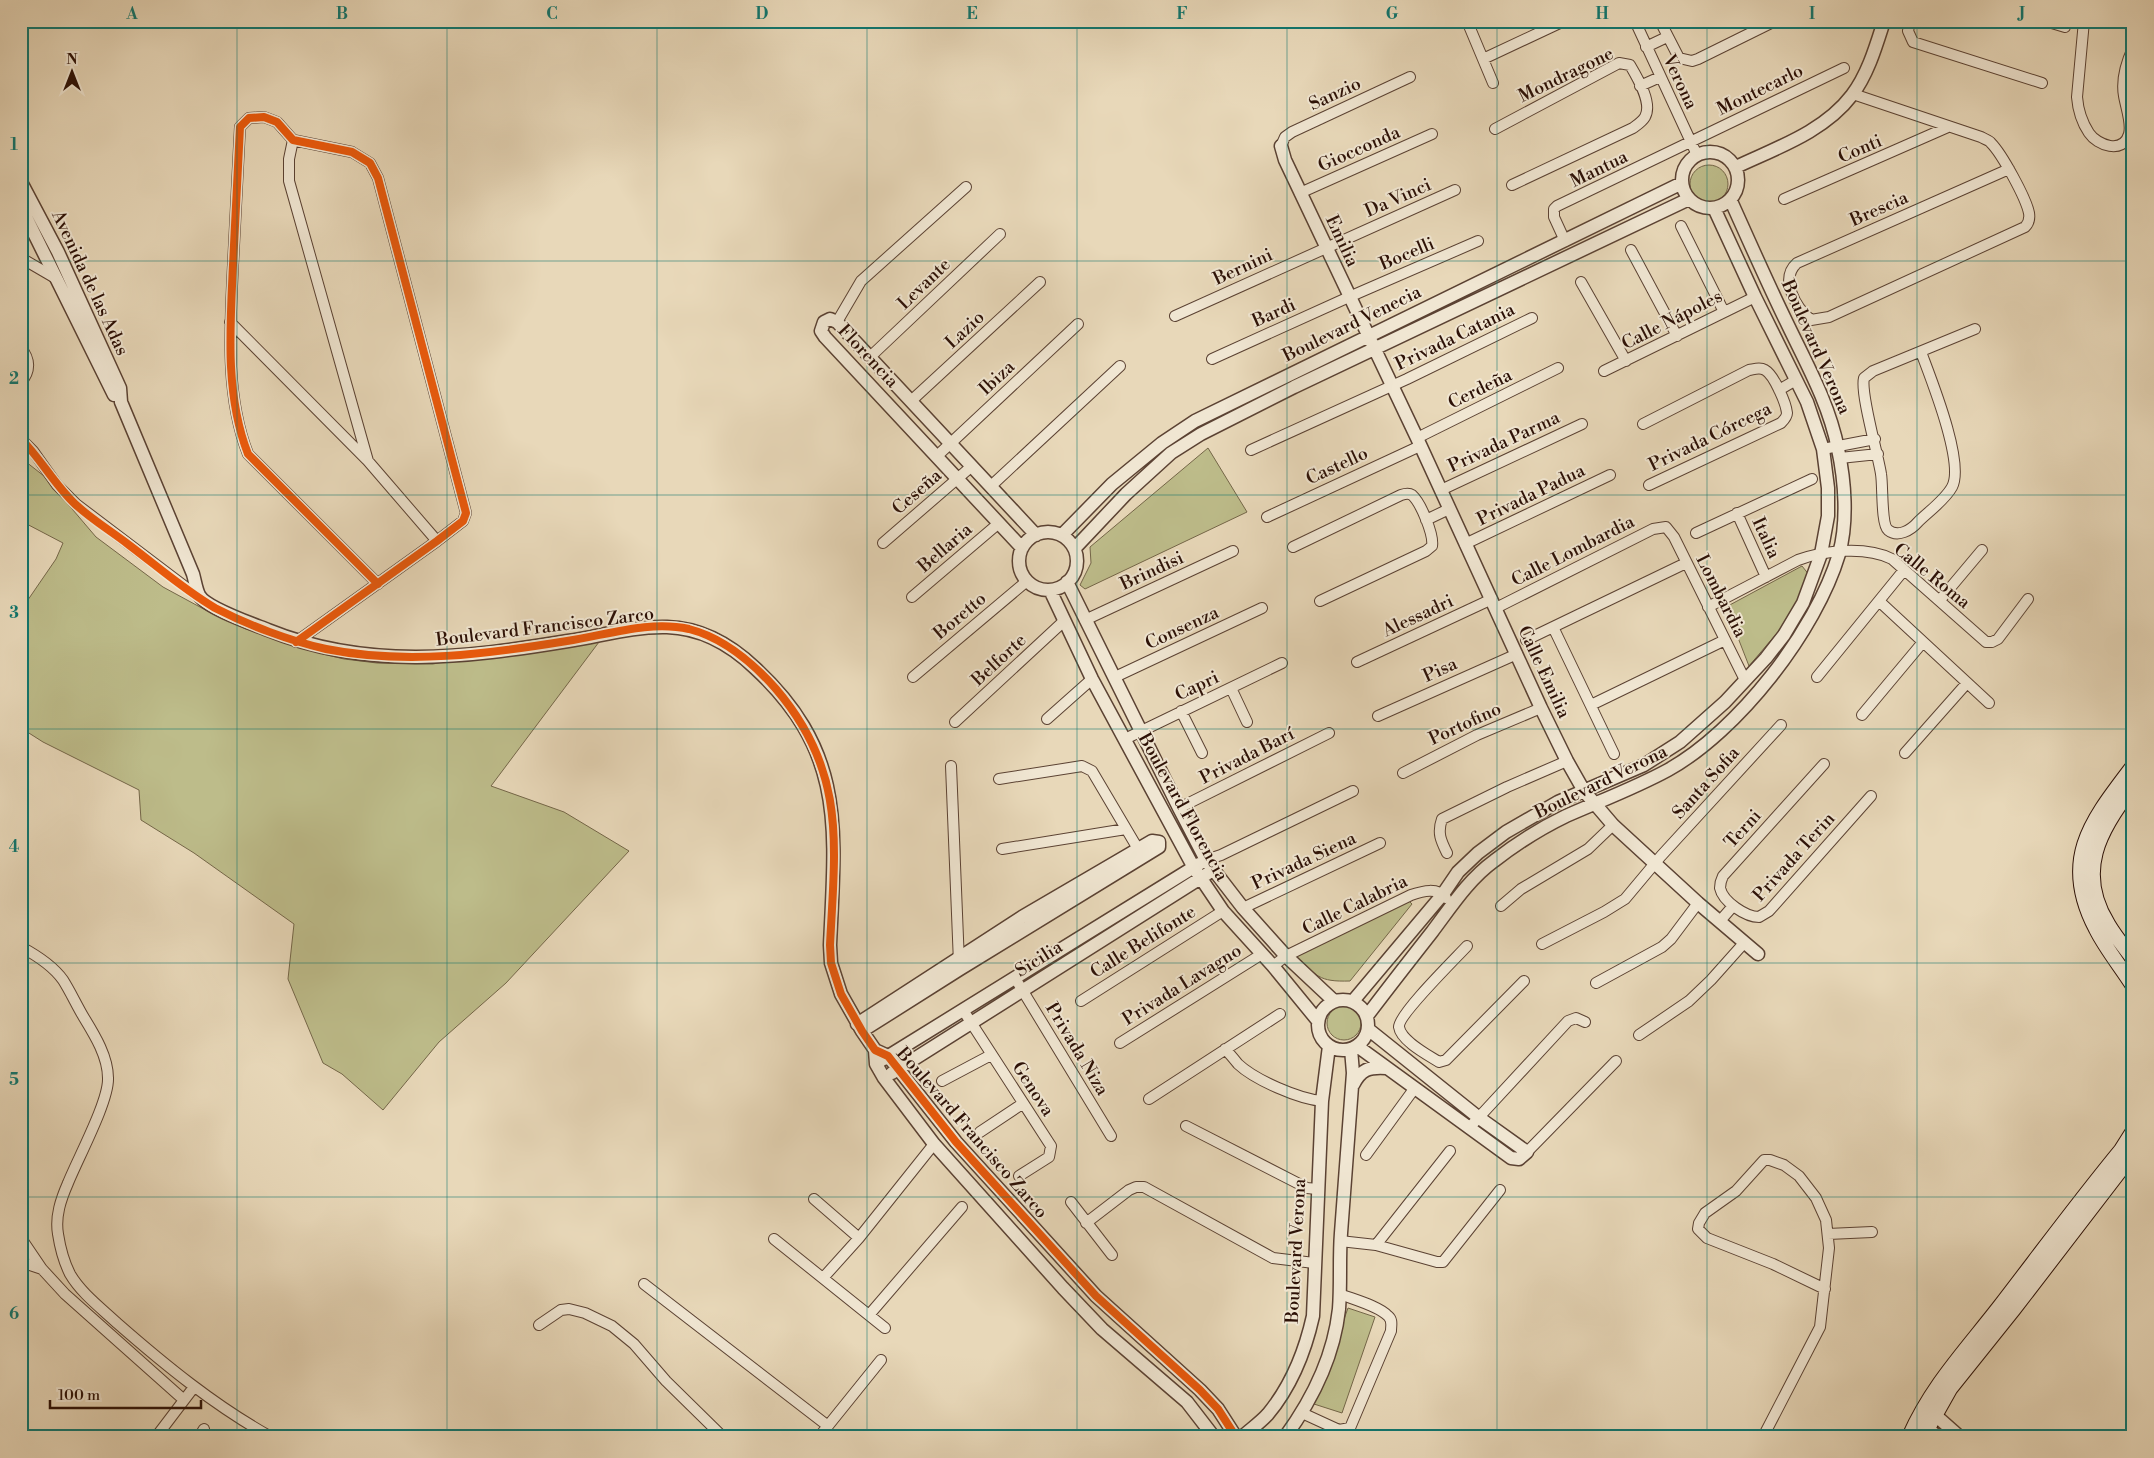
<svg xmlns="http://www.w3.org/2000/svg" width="2154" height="1458" font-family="'Libre Bodoni',serif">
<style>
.green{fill:#bdbc8a;stroke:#746648}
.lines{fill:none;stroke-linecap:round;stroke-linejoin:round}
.minor-casing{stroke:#5b4233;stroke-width:12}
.tertiary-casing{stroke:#5b4233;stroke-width:15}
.secondary-casing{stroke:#2c1006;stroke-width:16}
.minor{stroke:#f0e6d2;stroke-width:10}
.tertiary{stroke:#f0e6d2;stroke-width:12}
.secondary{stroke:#f0e6d2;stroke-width:14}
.cycleway-casing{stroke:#f0e6d2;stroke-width:11}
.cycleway{stroke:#e8590c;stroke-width:8}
.grid{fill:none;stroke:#0f766e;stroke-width:1;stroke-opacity:0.55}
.labels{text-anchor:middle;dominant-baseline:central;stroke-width:4;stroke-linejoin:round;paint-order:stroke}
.street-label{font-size:18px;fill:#2c1006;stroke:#f0e6d2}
.neatline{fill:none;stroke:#0f766e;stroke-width:2}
.grid-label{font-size:16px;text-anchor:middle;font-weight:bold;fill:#0f766e}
</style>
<rect width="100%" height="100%" fill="#e8d8b9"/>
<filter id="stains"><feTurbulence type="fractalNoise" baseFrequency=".004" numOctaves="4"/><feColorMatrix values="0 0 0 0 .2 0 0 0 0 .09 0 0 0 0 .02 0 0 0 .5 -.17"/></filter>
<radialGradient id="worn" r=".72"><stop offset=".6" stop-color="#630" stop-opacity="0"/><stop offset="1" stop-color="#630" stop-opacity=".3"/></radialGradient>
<path class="green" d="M1690 184a19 19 0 1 1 38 0a19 19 0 1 1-38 0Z
M1208 448 1247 512 1085 589 1080 585 1091 563 1090 547Z
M21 458 44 476 96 537 163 587 211 613 246 629 291 642 323 654 344 659 377 663 433 664 469 657 599 642 491 786 564 812 629 851 506 983 439 1042 383 1110 342 1074 323 1063 288 979 294 924 194 853 141 820 139 790 43 742 21 728V610L56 559 63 543 21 521Z
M1802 566 1810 576 1794 613 1749 666 1726 607Z
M1406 898 1412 904 1350 981C1318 982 1317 976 1295 955Z
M1327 1023a17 17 0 1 1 34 0a17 17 0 1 1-34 0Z
M1348 1308 1375 1317 1342 1413 1314 1404Z"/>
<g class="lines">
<defs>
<path id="minor" d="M1467 21 1493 83
M1635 21 1697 155
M1660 21 1679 58 1692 61 1698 59 1775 21
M1910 21 1908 31 1913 42 2042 83
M2045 21 2065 27
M2084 21 2077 97C2078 110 2081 121 2089 133 2097 145 2123 155 2129 134 2132 123 2126 108 2124 96 2121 79 2126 63 2133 48
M1646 47 1667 37
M1483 59 1564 21
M1640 86 1660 77
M1853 94 1981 137C1984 139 1989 140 1991 143 2002 154 2026 198 2029 213 2030 219 2029 223 2025 227L1829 317 1811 320C1796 308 1779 279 1797 263L2009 169
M1495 129 1619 63 1630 65C1637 77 1653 103 1645 117 1642 122 1637 125 1633 128L1512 185
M293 140 289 159V181L368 461 437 541
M1281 146 1285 137 1292 132 1410 77
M1300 193 1432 134
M1784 199 1948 127
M1681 226 1724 312
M1565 241 1554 217V209L1557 206 1844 68
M1631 250 1677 336
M21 258 57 279
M1581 282 1626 361
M1175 316 1455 190
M230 322 367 460
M837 322 861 281 966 187
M21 348C30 359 31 371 21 382
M1921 352C1931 379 1965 463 1952 487 1945 500 1928 512 1918 522 1911 530 1898 538 1888 530 1881 524 1883 485 1881 474 1878 454 1860 393 1864 378L1873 371 1975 329
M870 357 1000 234
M1212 359 1349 297 1478 241
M1604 371 1755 297
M1779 390 1796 380
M911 401 1040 282
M1643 424 1749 370C1755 369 1760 367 1765 370 1774 375 1786 403 1787 413 1787 417 1784 420 1781 423L1649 485
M1417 438 1558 368
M21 439 33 451 57 485 76 504 200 598
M1823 449 1875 439
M1251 450 1407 379 1532 318
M937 456 1078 324
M1840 458 1878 454
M991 486 1120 366
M1441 490 1582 424
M1737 513 1766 577
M1267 517 1420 446
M1426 520 1449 509
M1696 533 1812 479
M883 543 972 466
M1465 544 1610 475
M1293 547 1401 495C1404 494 1409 493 1412 495 1421 503 1434 535 1432 546L1426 551 1320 601
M912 597 999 523
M1940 600 1982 550
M1880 602 1989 703
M1708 607 1798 560C1825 550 1866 546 1892 559L1986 642H1992L1998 639 2028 599
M1496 608 1653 529 1666 527 1674 537 1745 680
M1085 620 1233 551
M1553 627 1614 754
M1526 640 1686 563
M296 642 437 541 463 521 466 513 378 178 370 163 352 152 293 140 277 122 264 117 249 118 240 127C238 173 235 219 233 265 230 328 225 395 248 454L378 584
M1357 662 1492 599
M913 677 1027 581
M1115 677 1262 608
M1817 677 1904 570
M1231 688 1247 722
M1591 705 1725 640
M1181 711 1202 753
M1862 715 1923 642
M1378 716 1517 654
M1047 719 1092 679
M955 722 1064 621
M1125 739 1282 663
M1905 753 1967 683
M1824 764 1723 876C1721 880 1720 884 1720 888 1723 902 1746 917 1759 917L1769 911 1871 796
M951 766 959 963
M1403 773 1477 735 1541 708
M999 779 1082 766 1092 771 1141 854
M1179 808 1329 733
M1002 849 1126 829
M1447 853C1441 841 1437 833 1442 819L1507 787 1567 761
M1206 860 1221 855 1353 791
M1501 906 1521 889 1588 849 1613 825
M1243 908 1380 843
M1720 921 1733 906
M1542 944 1604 912 1625 899 1661 856 1781 725
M1467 946C1456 958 1398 1015 1399 1027 1401 1041 1428 1055 1439 1062L1446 1060 1524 981
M21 947C36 955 53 966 63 980 70 991 76 1004 83 1016 94 1034 108 1056 108 1078 109 1101 78 1158 68 1183 61 1199 55 1216 58 1234 60 1247 64 1262 70 1274 81 1293 101 1308 117 1323 165 1365 215 1406 271 1437
M1273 966 1286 956 1411 895C1423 891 1437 887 1446 898
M1015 978 1111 1136
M1596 983 1662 947 1671 939 1698 903
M1081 1001 1223 911
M963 1010 1051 1146 1049 1157 1019 1176
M1639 1035 1689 1001 1711 980 1744 943
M1120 1043 1262 954
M1225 1049C1230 1054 1234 1059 1238 1064 1255 1080 1299 1099 1322 1101
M942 1081 991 1055
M1149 1099 1280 1014
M1186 1126 1307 1188 1317 1189
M1469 1128 1568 1021 1576 1018 1585 1022
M980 1132 1022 1104
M1527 1152 1616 1061
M1366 1155 1414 1089
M814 1199 859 1238
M1071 1202 1112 1255
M1086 1223 1129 1190 1136 1187H1144L1273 1258 1314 1263
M1828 1234 1872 1232
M21 1238 42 1269 65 1294 184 1400
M774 1239 885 1328
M1340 1241 1376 1245 1437 1262H1443L1500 1190
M1376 1245 1450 1151
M21 1262 42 1269
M823 1278 859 1238 934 1144
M644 1284 828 1426
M869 1315 962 1207
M539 1325 561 1310 569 1309 585 1313 612 1326 634 1344 666 1381 723 1437
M1302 1413 1339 1430 1350 1428 1391 1331C1391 1325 1393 1320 1388 1316 1379 1306 1352 1299 1340 1294
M156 1437 194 1387
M199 1437 204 1429
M819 1437 881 1360
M1763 1437 1820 1327 1829 1248 1826 1220 1816 1198 1799 1176 1784 1165 1770 1160H1764L1736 1191 1705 1213 1699 1223 1698 1229 1707 1238 1773 1264 1825 1289"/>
<path id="tertiary" d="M1281 146 1285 160 1417 438 1541 708 1567 761 1584 791 1613 825 1698 903 1758 954
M1682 180a28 28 0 1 1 56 0a28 28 0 1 1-56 0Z
M1736 167C1776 148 1824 132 1852 95 1868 74 1876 46 1884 21
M21 182 58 252 120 388 121 402 193 574C195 581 196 589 199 595 206 608 253 624 268 630 367 670 465 658 568 641 601 636 633 626 667 627 701 628 731 645 755 668 847 753 835 831 830 945L831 963 841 994 862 1031 875 1050 888 1056 956 1142 1096 1296 1200 1390 1218 1409 1236 1437
M21 207 114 395
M1019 561a29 29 0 1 1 58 0a29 29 0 1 1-58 0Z
M1062 535 1112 484 1162 443 1195 421 1682 183
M1022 548 825 337 821 331 824 322 830 319 837 322 1036 535
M1075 548 1126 494 1171 453 1201 434 1294 387 1689 199
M1067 582 1179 808 1206 860 1243 908 1286 956 1334 1001
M1050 590 1092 679 1194 868 1223 911 1273 966 1318 1021
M1318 1025a25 25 0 1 1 50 0a25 25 0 1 1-50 0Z
M1353 1001 1443 894 1458 872 1478 853 1506 832 1558 802 1644 765 1680 742 1725 702 1766 658 1784 635 1803 603 1821 554 1828 516V488L1823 449 1807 402 1755 297 1714 208
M1367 1016C1388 988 1410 960 1432 932 1451 907 1468 880 1494 861 1516 844 1541 828 1566 816 1600 801 1635 788 1668 770 1738 731 1816 631 1839 554 1848 522 1845 481 1838 449 1829 403 1806 363 1786 321 1767 282 1749 241 1731 201
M857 1024 1022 917 1152 841 1159 842V847L960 969 862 1031
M1357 1046 1511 1158 1519 1159 1527 1152 1478 1117 1368 1029
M875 1050 876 1064 884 1078 934 1144 1063 1288 1102 1329 1187 1402 1214 1437
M882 1060 1199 864
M892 1073 1207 874
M1353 1085C1361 1069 1369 1067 1386 1068
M1927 1410 1934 1414 1960 1437
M1921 1423 1938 1437
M1242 1437C1251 1429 1261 1422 1268 1414 1292 1385 1305 1352 1313 1316L1322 1101 1329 1046
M1285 1437C1312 1400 1334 1355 1339 1309 1341 1283 1339 1258 1341 1233 1345 1179 1349 1126 1353 1073L1351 1049"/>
<path id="secondary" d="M2133 766C2092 820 2059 859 2096 929 2106 949 2121 967 2133 986
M2133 787C2099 830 2076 872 2108 924 2115 936 2125 948 2133 959
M1909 1437C1932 1385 1966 1350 2000 1306 2040 1254 2079 1201 2121 1150L2133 1131
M1923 1437 1950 1389 2014 1309 2133 1154"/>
</defs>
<use href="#minor" class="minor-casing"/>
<use href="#tertiary" class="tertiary-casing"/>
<use href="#secondary" class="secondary-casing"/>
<use href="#minor" class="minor"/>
<use href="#tertiary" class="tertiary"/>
<use href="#secondary" class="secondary"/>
<defs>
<path id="cycleway" d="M21 439C41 459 54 484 75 504 91 519 111 531 129 545 157 566 184 590 215 608 248 625 290 641 326 649 406 665 487 654 567 641 607 635 649 620 689 629 724 638 753 663 776 689 847 772 835 845 830 945L831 963 841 994 862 1031 875 1050 888 1056 956 1142 1096 1296 1200 1390 1218 1409 1236 1437
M296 642 437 541 463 521 466 513 378 178 370 163 352 152 293 140 277 122 264 117 249 118 240 127C238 173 235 219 233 265 230 328 225 395 248 454L378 584"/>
</defs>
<use href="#cycleway" class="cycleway-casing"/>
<use href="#cycleway" class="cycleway"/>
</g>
<path class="grid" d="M237 21V1437M447 21V1437M657 21V1437M867 21V1437M1077 21V1437M1287 21V1437M1497 21V1437M1707 21V1437M1917 21V1437M21 261H2133M21 495H2133M21 729H2133M21 963H2133M21 1197H2133"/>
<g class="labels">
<g class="street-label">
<text transform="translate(1566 75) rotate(-26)">Mondragone</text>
<text transform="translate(1680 82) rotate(65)">Verona</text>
<text transform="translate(1760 90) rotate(-26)">Montecarlo</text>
<text transform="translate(1335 94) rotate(-25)">Sanzio</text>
<text transform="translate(1359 149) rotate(-24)">Giocconda</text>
<text transform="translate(1860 149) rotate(-23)">Conti</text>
<text transform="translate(1599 169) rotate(-26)">Mantua</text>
<text transform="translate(1398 198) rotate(-24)">Da Vinci</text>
<text transform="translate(1879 209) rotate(-24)">Brescia</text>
<text transform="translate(1342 241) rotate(65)">Emilia</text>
<text transform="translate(1407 254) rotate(-23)">Bocelli</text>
<text transform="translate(1243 267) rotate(-25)">Bernini</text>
<text transform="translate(90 283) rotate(65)">Avenida de las Adas</text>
<text transform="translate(924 284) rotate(-44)">Levante</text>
<text transform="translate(1274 313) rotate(-24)">Bardi</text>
<text transform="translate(1672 320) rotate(-27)">Calle Nápoles</text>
<text transform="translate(1352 324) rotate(-26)">Boulevard Venecia</text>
<text transform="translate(965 330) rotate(-43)">Lazio</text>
<text transform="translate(1455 337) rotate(-26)">Privada Catania</text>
<text transform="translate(1816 347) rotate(66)">Boulevard Verona</text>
<text transform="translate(868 356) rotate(47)">Florencia</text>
<text transform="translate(997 378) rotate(-43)">Ibiza</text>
<text transform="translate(1480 389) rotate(-26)">Cerdeña</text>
<text transform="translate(1710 437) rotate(-26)">Privada Córcega</text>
<text transform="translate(1504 442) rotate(-25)">Privada Parma</text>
<text transform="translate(1337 466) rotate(-25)">Castello</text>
<text transform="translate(917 492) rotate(-41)">Ceseña</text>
<text transform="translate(1531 495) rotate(-26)">Privada Padua</text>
<text transform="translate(1766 538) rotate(65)">Italia</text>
<text transform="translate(945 548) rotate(-41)">Bellaria</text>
<text transform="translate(1573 551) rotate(-27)">Calle Lombardia</text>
<text transform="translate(1152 571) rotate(-25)">Brindisi</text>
<text transform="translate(1932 576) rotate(39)">Calle Roma</text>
<text transform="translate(1721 596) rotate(63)">Lombardia</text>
<text transform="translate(960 616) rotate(-40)">Boretto</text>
<text transform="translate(1418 616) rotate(-25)">Alessadri</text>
<text transform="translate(545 627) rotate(-7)">Boulevard Francisco Zarco</text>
<text transform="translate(1182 628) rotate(-25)">Consenza</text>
<text transform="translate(999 660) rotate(-43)">Belforte</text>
<text transform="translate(1440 670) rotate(-24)">Pisa</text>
<text transform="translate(1544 672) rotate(65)">Calle Emilia</text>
<text transform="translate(1197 686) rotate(-25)">Capri</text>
<text transform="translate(1465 724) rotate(-25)">Portofino</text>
<text transform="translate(1247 756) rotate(-27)">Privada Barí</text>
<text transform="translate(1601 782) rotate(-26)">Boulevard Verona</text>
<text transform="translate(1706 783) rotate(-48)">Santa Sofia</text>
<text transform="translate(1183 807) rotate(61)">Boulevard Florencia</text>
<text transform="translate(1743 829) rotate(-48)">Terni</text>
<text transform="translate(1794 857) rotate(-48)">Privada Terin</text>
<text transform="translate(1304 861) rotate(-25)">Privada Siena</text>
<text transform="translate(1355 905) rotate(-26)">Calle Calabria</text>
<text transform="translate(1143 942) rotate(-32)">Calle Belifonte</text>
<text transform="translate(1039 959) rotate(-32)">Sicilia</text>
<text transform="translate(1182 985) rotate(-32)">Privada Lavagno</text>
<text transform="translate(1077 1049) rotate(59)">Privada Niza</text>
<text transform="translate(1033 1089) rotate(57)">Genova</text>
<text transform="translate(972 1133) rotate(49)">Boulevard Francisco Zarco</text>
<text transform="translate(1296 1251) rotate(-87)">Boulevard Verona</text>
</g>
</g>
<rect width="2154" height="1458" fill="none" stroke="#e8d8b9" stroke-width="55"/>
<g transform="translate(72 72)" stroke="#f0e6d2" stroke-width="4" paint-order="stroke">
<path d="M0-4L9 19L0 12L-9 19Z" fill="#2c1006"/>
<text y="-8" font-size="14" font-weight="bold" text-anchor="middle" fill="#2c1006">N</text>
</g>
<path d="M50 1400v8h151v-8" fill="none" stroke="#2c1006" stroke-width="2.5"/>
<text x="58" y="1400" font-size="15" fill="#2c1006" stroke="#f0e6d2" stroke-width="4" paint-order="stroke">100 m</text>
<rect x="28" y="28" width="2098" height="1402" class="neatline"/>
<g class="grid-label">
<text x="132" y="19">A</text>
<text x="342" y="19">B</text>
<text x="552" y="19">C</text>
<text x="762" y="19">D</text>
<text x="972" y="19">E</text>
<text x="1182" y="19">F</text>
<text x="1392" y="19">G</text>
<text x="1602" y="19">H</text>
<text x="1812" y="19">I</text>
<text x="2022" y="19">J</text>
<text x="14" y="150">1</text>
<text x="14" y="384">2</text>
<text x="14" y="618">3</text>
<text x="14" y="852">4</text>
<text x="14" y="1085">5</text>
<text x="14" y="1319">6</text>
</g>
<rect width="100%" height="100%" filter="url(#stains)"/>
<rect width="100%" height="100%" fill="url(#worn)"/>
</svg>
